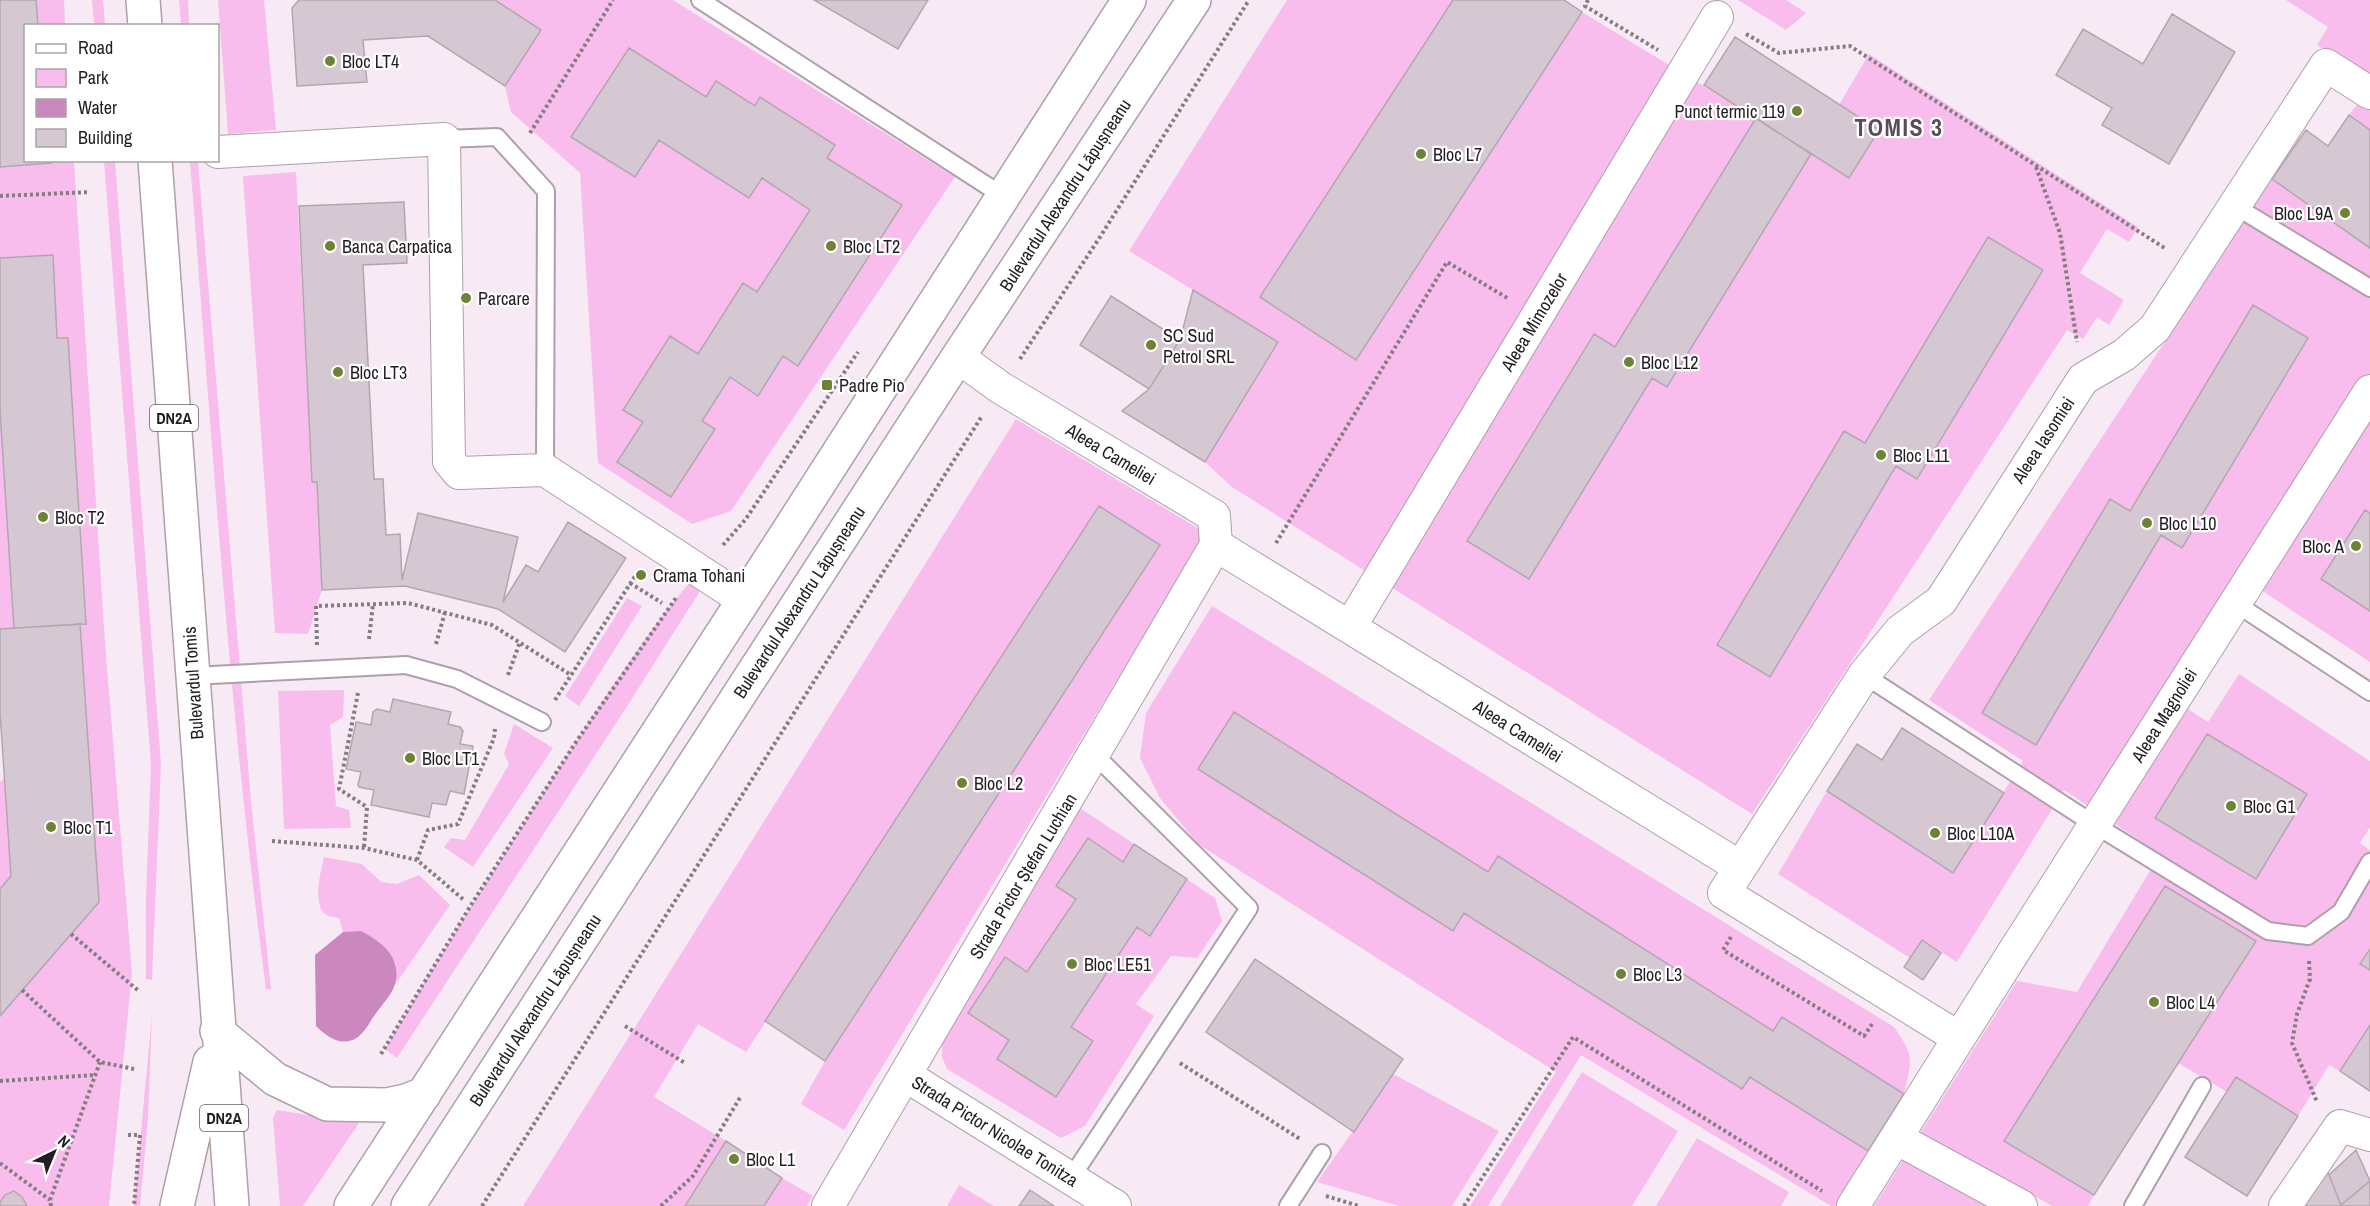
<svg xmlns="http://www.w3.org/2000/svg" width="2370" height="1206" font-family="'Archivo Narrow',sans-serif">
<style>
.green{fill:#f8bdec;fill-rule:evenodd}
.water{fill:#cb88bf}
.building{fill:#d6c8d2;stroke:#b3a6b0;stroke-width:1.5}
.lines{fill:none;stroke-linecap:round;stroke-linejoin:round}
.service-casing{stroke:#ada0aa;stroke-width:20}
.minor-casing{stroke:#ada0aa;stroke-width:34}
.secondary-casing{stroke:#ada0aa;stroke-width:36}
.primary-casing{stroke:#ada0aa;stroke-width:36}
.path{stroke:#857c83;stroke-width:4;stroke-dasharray:3 3;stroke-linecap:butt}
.service{stroke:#fff;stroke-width:16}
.minor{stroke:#fff;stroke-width:32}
.secondary{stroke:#fff;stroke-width:33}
.primary{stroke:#fff;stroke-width:33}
.poi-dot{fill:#6c8335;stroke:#fff;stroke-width:2}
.labels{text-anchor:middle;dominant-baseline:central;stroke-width:4.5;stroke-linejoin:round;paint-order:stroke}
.shield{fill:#fff;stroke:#646164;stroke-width:1.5}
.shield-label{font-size:16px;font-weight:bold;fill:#221d21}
.poi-label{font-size:18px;fill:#221d21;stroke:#fff;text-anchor:start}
.street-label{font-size:18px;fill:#221d21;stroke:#fff}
.district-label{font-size:24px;font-weight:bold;letter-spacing:1.5px;fill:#584d56;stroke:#fff}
</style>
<rect width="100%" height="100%" fill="#f8eaf4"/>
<path class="green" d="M36 0H64L65 25H38Z
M92 0H103L105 25H94Z
M179 0H188L189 25H181Z
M218 0H264L276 130 228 134Z
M495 0H673L955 177 731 511 692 524 598 463 580 173 511 112 505 86 541 30ZM629 48 706 97 755 106 761 97 835 145 827 158 901 205 798 366 783 356 758 395 730 377 702 421 715 429 617 462 643 422 623 409 670 336 698 354 744 284 757 292 810 210 762 178 749 198 659 140 635 177 572 137Z
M1287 0H1453L1260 297 1355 359 1582 12 1756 118 1615 347 1593 334 1467 540 1529 579 1652 378 1668 386 1811 154 1849 178 1879 131 1839 105 1869 54 2138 227 2129 242 2107 229 2080 273 2124 300 2109 325 2097 317 2083 339 2067 330 1752 814 1232 487 1205 462 1278 342 1129 251ZM1988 237 2043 270 1918 479 1896 466 1770 676 1717 644 1844 432 1865 443Z
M1738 0H1786L1806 13 1786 30Z
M2286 0H2370V78L2317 45 2328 27Z
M2362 98 2370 103V130L2349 115Z
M51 161H74L105 643 132 973 109 1206H27L22 1197 14 1192 5 1195 0 1202V1016L99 902 80 624 86 623 68 338H57L53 255 0 258V167L51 163Z
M104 161H115L161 764 152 980 146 979V898L151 765Z
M190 161H198L251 801 271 989H266C229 714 212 437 190 161Z
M296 172 312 482H317L322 590 308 634 275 633 243 176Z
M2272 179 2370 248V513L2365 510 2321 579 2370 611V662L2237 574 2160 691 2208 722 2239 674 2370 761V827L2360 843 2370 850V949L2360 964 2370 970V1025L2340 1071 2329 1065 2298 1116 2237 1077 2227 1092 2178 1063 2256 941 2165 886 2004 1140 2094 1195 2088 1206H2052L1998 1175 1986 1206H1874L2017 981 2077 992 2160 854 2064 790 1957 962 1922 940 1910 958 1778 874 1827 791 1953 872 2023 761 1929 700ZM2308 338 2183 547 2161 535 2036 745 1983 714 2130 511ZM2206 734H2207L2307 794 2156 818Z
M0 411 14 628 0 629Z
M1016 419 1206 533 844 1130 801 1104 825 1061 1160 545 1099 506 746 1052 698 1024 654 1097 726 1141 685 1206H523Z
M697 574 705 583 628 705 397 1058 385 1049C441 953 500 860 560 767 603 701 645 633 697 574Z
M627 598 642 606 579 706 565 696Z
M1212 606 1894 1027C1915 1057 1912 1059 1904 1094L1773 1031 1498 857 1488 872 1234 712 1198 769 1452 930 1464 913 1741 1089 1750 1077 1868 1151 1835 1206H1831L1581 1055 1488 1206H1470L1556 1072 1198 844 1160 798 1140 758 1146 713Z
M344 690 343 717 330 725 336 806 349 810 351 828 284 829 278 691Z
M514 724 553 748 473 867 444 847 451 838 465 840 509 764 504 754Z
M5 778 11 876 0 889V782Z
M1080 808 1215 898 1222 921 1197 958 1171 956 1136 1004 1154 1016 1085 1126 1061 1138 947 1069 942 1057V1039Z
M324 857 362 864 381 882 397 884 419 875 450 905 395 985 396 964 361 931 343 932 339 918C335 917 329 917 325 914 312 903 321 871 324 857Z
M152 1014 148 1119 140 1206H134Z
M1582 1072 1678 1131 1632 1206H1500Z
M1393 1074 1499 1131 1452 1206H1399L1317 1182Z
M277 1110 359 1123 303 1206H280L273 1118Z
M1697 1138 1789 1192 1781 1206H1656Z
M782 1178 813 1196 807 1206H764Z
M959 1185 994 1206H947Z"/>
<path class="water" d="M361 931C382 942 402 957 395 984 392 995 380 1007 374 1016 368 1025 361 1039 349 1041 335 1044 325 1034 316 1026L315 955 343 932Z"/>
<path class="building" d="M0 0H36L38 26H26V160H51V163L0 167Z
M299 0H495L541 30 505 86 428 36 363 40 367 82 297 86 292 8Z
M814 0H928L898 49Z
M1453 0H1564L1582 12 1356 360 1260 297Z
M2172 14 2235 52 2169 164 2102 125 2112 108 2056 75 2083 29 2143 64Z
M1735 37 1879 130 1849 178 1704 85Z
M629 48 706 97 716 81 755 106 760 97 835 145 827 158 902 205 798 366 783 356 758 396 730 377 702 421 715 429 671 497 617 462 643 422 623 410 670 336 698 354 743 283 757 292 810 210 762 178 749 198 659 140 635 177 571 137Z
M2349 115 2370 130V248L2272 179 2306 130 2328 146Z
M1756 118 1811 154 1667 387 1652 378 1529 579 1467 541 1594 334 1615 347Z
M404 202 407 263 363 265 374 479H383L386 535 400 534 402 580 418 513 518 537 503 602 526 565 538 572 568 522 626 558 565 652 498 609 405 586 322 590 317 482H312L299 206Z
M1988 237 2043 270 1917 479 1896 466 1770 677 1717 645 1844 431 1865 443Z
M53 255 57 338H68L86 624 14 628 0 411V258Z
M1193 290 1278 342 1205 462 1122 411 1149 389 1180 340Z
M1111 296 1180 340 1149 389 1080 345Z
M2253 305 2308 338 2182 548 2161 535 2036 745 1982 713 2110 499 2130 511Z
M1099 506 1160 545 825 1061 765 1021Z
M2365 510 2370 513V611L2321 579Z
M80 624 99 902 0 1016V889L11 876 0 712V629Z
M393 699 451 712 448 724 460 727 463 731 460 744 473 746 464 794 450 791 446 805 432 803 429 817 371 805 374 790 359 787 358 785 361 772 346 769 356 722 371 725 373 712 377 709 390 712Z
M1234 712 1488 872 1498 856 1773 1031 1782 1017 1904 1094 1868 1151 1750 1077 1742 1089 1464 913 1453 931 1198 769Z
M1902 728 2004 793 1953 873 1827 791 1857 744 1882 760Z
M2207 734 2307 794 2256 879 2155 818Z
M1088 838 1123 862 1134 844 1187 879 1150 936 1137 927 1071 1027 1093 1041 1056 1097 997 1059 1009 1040 968 1013 1005 957 1027 972 1076 899 1056 886Z
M2165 886 2256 941 2094 1195 2004 1141Z
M1922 940 1941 953 1923 980 1904 967Z
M2370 949V970L2360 964Z
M1255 959 1403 1059 1354 1132 1206 1032Z
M2370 1025V1091L2340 1071Z
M2236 1077 2298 1116 2247 1196 2185 1157Z
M726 1141 782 1178 764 1206H685Z
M2356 1150 2370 1181 2341 1205 2329 1175Z
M2327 1170 2341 1205 2370 1181V1206H2300Z
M1030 1190 1054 1206H1019Z
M14 1191 22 1197 27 1206H0V1202L5 1195Z"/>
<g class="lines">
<defs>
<path id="service" d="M700 0 1003 196
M444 139 497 137 546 191 545 470
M2235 206 2370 288
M2235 603 2370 692
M1864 675 2095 825 2268 931 2308 936 2341 912 2370 862
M192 676 406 665 457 679 542 722
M1071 1178 1249 908 1094 754
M1288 1206 1322 1153
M2133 1206 2202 1086"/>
<path id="minor" d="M218 152 444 139 449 461 459 473 545 470 744 600
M958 357 1001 388 1214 516 1216 545 1740 867
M1350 627 1717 17
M1959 1038 2370 391
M905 1075 1115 1206
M1896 1138 2021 1206
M828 1206 1216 545
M1853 1206 1959 1038 1724 893 1864 675 1900 631 1941 601 2083 379 2124 355 2155 328 2326 65 2370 93
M2285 1206 2340 1126 2370 1135"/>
<path id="secondary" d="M351 1206 784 538 1129 0
M408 1206 958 357 1194 0"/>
<path id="primary" d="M143 0 145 26
M155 160 232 1206
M217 1031 275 1079 327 1104 387 1105 406 1101 424 1094
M177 1206 210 1062"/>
</defs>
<use href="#service" class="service-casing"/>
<use href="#minor" class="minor-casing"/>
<use href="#secondary" class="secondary-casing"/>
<use href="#primary" class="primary-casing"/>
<path class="path" d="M1588 0 1585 6 1658 50
M1746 34 1779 53 1850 46 2166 249
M530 133 613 0
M2036 167 2060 233 2077 342
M0 196 90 192
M1020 359 1100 237 1249 0
M1276 543 1447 262 1509 299
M723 545 745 520 858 352
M630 583 662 603
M369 639 373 604
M436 644 445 612
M317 645 316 606 408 603 492 625 571 675
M508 675 520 642
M358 693 339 789 367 807 364 848
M555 700 639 570
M272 841 364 848 417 860 464 900
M417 860 428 830 458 824 494 738 495 729
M71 934 140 992
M1731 937 1723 950 1864 1036 1872 1024
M2309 961 2310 979 2297 1014 2292 1043 2317 1102
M22 990 100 1062 134 1069
M625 1026 685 1063
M381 1054 471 905 576 742 676 598
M1180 1063 1300 1139
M0 1081 95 1075
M128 1135H140L134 1206
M0 1163 50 1200
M1326 1196 1359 1206
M51 1206 50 1200 100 1062
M482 1206 982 416
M661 1206 693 1176 741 1096
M1464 1206 1573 1037 1822 1191"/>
<use href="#service" class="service"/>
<use href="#minor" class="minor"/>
<use href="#secondary" class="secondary"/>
<use href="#primary" class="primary"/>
</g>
<g class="poi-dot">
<circle cx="330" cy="61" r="6"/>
<circle cx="1797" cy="111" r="6"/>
<circle cx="1421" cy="154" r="6"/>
<circle cx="2345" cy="213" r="6"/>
<circle cx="330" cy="246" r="6"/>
<circle cx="831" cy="246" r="6"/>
<circle cx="466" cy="298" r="6"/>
<circle cx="1151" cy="345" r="6"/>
<circle cx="1629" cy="362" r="6"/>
<circle cx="338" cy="372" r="6"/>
<rect x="821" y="379" width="12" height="12" rx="3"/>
<circle cx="1881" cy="455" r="6"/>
<circle cx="43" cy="517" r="6"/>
<circle cx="2147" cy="523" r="6"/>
<circle cx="2356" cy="546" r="6"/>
<circle cx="641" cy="575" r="6"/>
<circle cx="410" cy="758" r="6"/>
<circle cx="962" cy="783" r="6"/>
<circle cx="2231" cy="806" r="6"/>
<circle cx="51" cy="827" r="6"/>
<circle cx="1935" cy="833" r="6"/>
<circle cx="1072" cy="964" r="6"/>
<circle cx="1621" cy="974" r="6"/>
<circle cx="2154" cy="1002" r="6"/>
<circle cx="734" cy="1159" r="6"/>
</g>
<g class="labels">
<g class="shield">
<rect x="150" y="405" width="48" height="26" rx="4.5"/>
<rect x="200" y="1105" width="48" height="26" rx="4.5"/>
</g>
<g class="shield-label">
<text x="174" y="418">DN2A</text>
<text x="224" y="1118">DN2A</text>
</g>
<g class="poi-label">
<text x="342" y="61">Bloc LT4</text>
<text x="1785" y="111" text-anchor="end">Punct termic 119</text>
<text x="1433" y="154">Bloc L7</text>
<text x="2333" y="213" text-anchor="end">Bloc L9A</text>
<text x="342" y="246">Banca Carpatica</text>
<text x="843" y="246">Bloc LT2</text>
<text x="478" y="298">Parcare</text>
<text x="1163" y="335">SC Sud<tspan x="1163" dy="21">Petrol SRL</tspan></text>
<text x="1641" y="362">Bloc L12</text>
<text x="350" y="372">Bloc LT3</text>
<text x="839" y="385">Padre Pio</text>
<text x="1893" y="455">Bloc L11</text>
<text x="55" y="517">Bloc T2</text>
<text x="2159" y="523">Bloc L10</text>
<text x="2344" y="546" text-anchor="end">Bloc A</text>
<text x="653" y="575">Crama Tohani</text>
<text x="422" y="758">Bloc LT1</text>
<text x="974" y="783">Bloc L2</text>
<text x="2243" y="806">Bloc G1</text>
<text x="63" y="827">Bloc T1</text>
<text x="1947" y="833">Bloc L10A</text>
<text x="1084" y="964">Bloc LE51</text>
<text x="1633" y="974">Bloc L3</text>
<text x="2166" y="1002">Bloc L4</text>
<text x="746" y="1159">Bloc L1</text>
</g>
<g class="street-label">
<text transform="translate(1065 195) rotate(-57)">Bulevardul Alexandru Lăpușneanu</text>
<text transform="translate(1534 322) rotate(-59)">Aleea Mimozelor</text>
<text transform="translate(2043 440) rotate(-57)">Aleea Iasomiei</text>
<text transform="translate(1111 454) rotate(31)">Aleea Cameliei</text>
<text transform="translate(799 602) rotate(-57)">Bulevardul Alexandru Lăpușneanu</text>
<text transform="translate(193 683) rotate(-94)">Bulevardul Tomis</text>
<text transform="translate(2164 715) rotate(-58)">Aleea Magnoliei</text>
<text transform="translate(1518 731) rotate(32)">Aleea Cameliei</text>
<text transform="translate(1023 876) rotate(-59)">Strada Pictor Ștefan Luchian</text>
<text transform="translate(535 1010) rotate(-57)">Bulevardul Alexandru Lăpușneanu</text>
<text transform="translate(995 1131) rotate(32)">Strada Pictor Nicolae Tonitza</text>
</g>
<g class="district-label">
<text x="1899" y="127">TOMIS 3</text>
</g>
</g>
<rect x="24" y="24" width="195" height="138" fill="#ffffff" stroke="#a7a5a6" stroke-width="1.5"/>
<rect x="36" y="44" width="30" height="9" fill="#ffffff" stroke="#a7a5a6" stroke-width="1.5"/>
<text x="78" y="54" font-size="18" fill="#221d21">Road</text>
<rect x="36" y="69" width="30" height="18" fill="#f8bdec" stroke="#a7a5a6" stroke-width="1.5"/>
<text x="78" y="84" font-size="18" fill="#221d21">Park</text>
<rect x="36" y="99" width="30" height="18" fill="#cb88bf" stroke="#a7a5a6" stroke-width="1.5"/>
<text x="78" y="114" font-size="18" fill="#221d21">Water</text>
<rect x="36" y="129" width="30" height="18" fill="#d6c8d2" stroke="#a7a5a6" stroke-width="1.5"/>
<text x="78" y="144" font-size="18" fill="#221d21">Building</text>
<g transform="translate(54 1152) rotate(43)" stroke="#ffffff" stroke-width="4.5" paint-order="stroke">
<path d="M0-4.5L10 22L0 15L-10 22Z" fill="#221d21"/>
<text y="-9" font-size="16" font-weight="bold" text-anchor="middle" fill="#221d21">N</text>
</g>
</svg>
